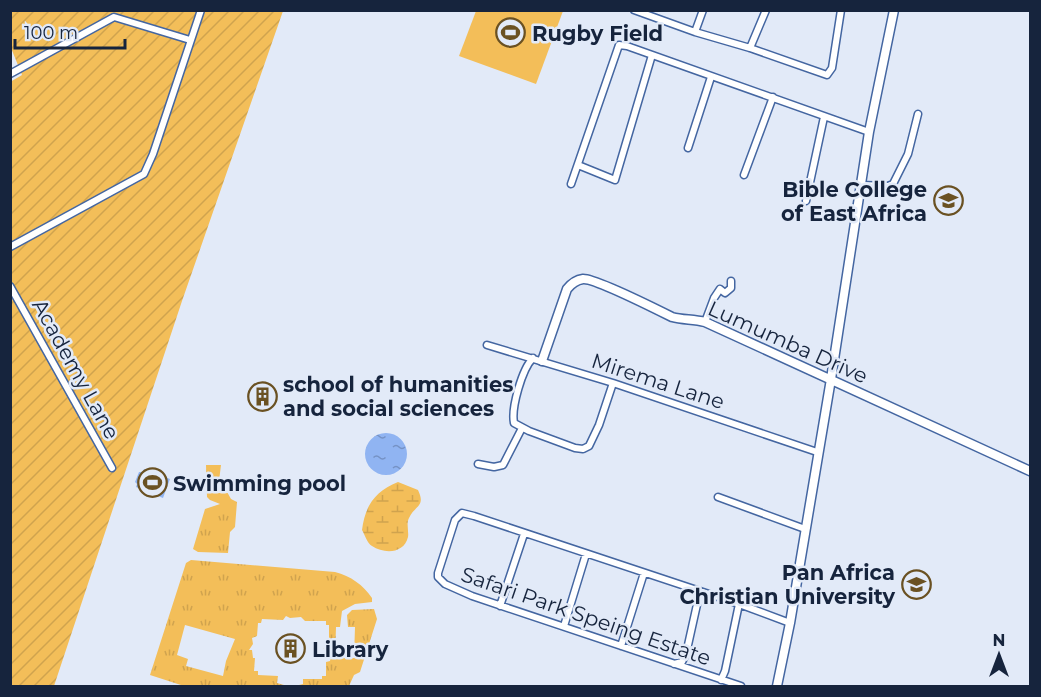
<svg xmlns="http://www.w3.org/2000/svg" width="1041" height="697" font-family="Montserrat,sans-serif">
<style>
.grass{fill:url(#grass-tufts);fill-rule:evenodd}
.wetland{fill:url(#wetland-marsh)}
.park{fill:#f3be59}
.garden{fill:url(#garden-furrows)}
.water{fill:url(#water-ripples)}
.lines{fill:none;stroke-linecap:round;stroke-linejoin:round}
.street-casing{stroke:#4466a1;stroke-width:9}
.secondary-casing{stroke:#4466a1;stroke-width:11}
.street{stroke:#fff;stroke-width:6}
.secondary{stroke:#fff;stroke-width:8}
.labels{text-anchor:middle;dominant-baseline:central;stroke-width:5;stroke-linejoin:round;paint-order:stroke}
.poi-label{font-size:21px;font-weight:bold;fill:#16243d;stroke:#e2eaf8;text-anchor:start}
.street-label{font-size:21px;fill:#16243d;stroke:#e2eaf8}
</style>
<defs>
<pattern id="grass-tufts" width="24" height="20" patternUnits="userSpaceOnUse" patternTransform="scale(1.5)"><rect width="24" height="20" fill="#f3be59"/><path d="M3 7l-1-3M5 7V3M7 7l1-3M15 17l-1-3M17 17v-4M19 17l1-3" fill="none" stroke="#d0a34e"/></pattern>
<pattern id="wetland-marsh" width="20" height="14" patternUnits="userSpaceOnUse" patternTransform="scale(1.5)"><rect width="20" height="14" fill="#f3be59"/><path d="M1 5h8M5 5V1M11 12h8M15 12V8" fill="none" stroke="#d0a34e"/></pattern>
<pattern id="garden-furrows" width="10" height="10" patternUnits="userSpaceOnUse" patternTransform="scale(1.5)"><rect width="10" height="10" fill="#f3be59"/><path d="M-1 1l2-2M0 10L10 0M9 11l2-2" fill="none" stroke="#d0a34e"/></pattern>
<pattern id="water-ripples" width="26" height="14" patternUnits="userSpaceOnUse" patternTransform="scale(1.5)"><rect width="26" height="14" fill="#90b4f2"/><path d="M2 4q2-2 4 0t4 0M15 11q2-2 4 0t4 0" fill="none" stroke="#7592c5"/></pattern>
</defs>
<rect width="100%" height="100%" fill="#e2eaf8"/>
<path class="grass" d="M206 465H221L218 489 226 490 231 499 237 502 235 527 230 532 228 553 198 552 193 549 205 509 220 504 210 500 207 497Z
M191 560 335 572C351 576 363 585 372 598V602L355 604 342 611 340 627H336L335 658H354L355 627H348L347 615 352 610 374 609 377 619 360 672 354 675 349 686H301L299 685 303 684V679H322V676H326V662L330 661 331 655H322V652H325L326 649 323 648 332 647V639H329V625H326V621H305L301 617 290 618 286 616 283 620 262 619 261 623H258L257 636 252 638 253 644 249 650H252L253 658H255L254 671H258V675L278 676 277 683 284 685 280 686H184L150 675 186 563ZM185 625 235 639 226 661 223 676 186 666 188 659 177 655Z"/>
<path class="wetland" d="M398 482 418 490C426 507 415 505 409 518 406 524 409 531 408 537 404 554 384 554 372 546 367 543 365 535 362 530 365 506 375 491 398 482Z"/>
<path class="park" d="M476 11H563L536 84 459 56Z"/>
<path class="garden" d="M10 11H283L182 301 54 686H11L10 82 22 75 11 48Z"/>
<path class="water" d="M365 454a21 21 0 1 1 42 0a21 21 0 1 1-42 0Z
M144 469 170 479 163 498 136 487 137 484 135 482 139 472H143Z"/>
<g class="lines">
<defs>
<path id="street" d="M634 10 695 32 750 48 827 75 832 68 841 10
M695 32 703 10
M750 48 766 10
M10 74 114 17 190 40
M688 148 711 77
M578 165 615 180 652 55
M744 175 773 97
M571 184 619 45 627 46 869 132
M861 185 888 186 893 184 908 154 918 114
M806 201 824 117
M10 247 144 174 153 154 201 10
M10 286 112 468
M705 322 714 298 720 289 725 293 731 288V281
M487 345 613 383 817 452
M533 358C522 369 511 408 514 423L529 431 575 448 583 449 589 446 599 425 613 383
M478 464 494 467 503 465 522 428
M718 497 805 529
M500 606 524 534
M564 626 586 554
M621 646 644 573
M674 664 682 662 686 654 700 591
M721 680 725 671 739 604
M741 686 472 596 445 584 438 577V573L455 520 462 513 474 516 739 604 790 623"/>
<path id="secondary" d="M542 361 567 289C571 284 576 280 583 279 594 278 658 310 672 317 683 320 693 319 705 322L1030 471
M777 686 790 623 831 379 869 132 894 10"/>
</defs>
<use href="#street" class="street-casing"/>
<use href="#secondary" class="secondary-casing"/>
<use href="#street" class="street"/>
<use href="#secondary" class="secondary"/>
</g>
<defs>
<symbol id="stadium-ring" viewBox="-11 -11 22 22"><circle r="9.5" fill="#e2eaf8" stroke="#6a5122" stroke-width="1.5"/><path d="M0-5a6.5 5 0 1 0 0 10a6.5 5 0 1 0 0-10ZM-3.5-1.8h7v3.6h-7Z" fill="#6a5122"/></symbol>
<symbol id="university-ring" viewBox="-11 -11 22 22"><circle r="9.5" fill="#e2eaf8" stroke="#6a5122" stroke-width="1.5"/><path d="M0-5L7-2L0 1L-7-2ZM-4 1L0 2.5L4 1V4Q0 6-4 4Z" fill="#6a5122"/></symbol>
<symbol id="building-ring" viewBox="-11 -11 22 22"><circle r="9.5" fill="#e2eaf8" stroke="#6a5122" stroke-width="1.5"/><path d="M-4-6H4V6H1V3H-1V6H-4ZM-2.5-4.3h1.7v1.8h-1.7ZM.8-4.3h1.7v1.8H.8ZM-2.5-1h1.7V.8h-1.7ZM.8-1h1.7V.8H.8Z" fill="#6a5122"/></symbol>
</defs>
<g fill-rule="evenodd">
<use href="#stadium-ring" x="494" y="16" width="33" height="33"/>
<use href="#university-ring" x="932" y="184" width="33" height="33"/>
<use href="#building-ring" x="246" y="380" width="33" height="33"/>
<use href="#stadium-ring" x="136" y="466" width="33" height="33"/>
<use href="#university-ring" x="900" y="568" width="33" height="33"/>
<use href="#building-ring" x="274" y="632" width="33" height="33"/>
</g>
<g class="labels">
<g class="poi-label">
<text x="532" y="33">Rugby Field</text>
<text x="927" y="189" text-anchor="end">Bible College<tspan x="927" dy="24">of East Africa</tspan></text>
<text x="283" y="384">school of humanities<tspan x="283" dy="24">and social sciences</tspan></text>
<text x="173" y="483">Swimming pool</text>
<text x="895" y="572" text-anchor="end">Pan Africa<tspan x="895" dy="24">Christian University</tspan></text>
<text x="312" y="649">Library</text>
</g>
<g class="street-label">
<text transform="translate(788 342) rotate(24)">Lumumba Drive</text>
<text transform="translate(76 369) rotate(61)">Academy Lane</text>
<text transform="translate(658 381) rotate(18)">Mirema Lane</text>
<text transform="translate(586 616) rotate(19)">Safari Park Speing Estate</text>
</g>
</g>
<rect width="1041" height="697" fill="none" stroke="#16243d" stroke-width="24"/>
<g transform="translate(999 655)" stroke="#e2eaf8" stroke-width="4.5" paint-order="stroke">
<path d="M0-4.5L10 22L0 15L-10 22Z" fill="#16243d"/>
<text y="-9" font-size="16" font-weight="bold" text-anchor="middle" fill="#16243d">N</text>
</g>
<path d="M15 39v9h110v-9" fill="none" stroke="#16243d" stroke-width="3"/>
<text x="24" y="39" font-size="18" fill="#16243d" stroke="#e2eaf8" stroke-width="4.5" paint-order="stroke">100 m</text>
</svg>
